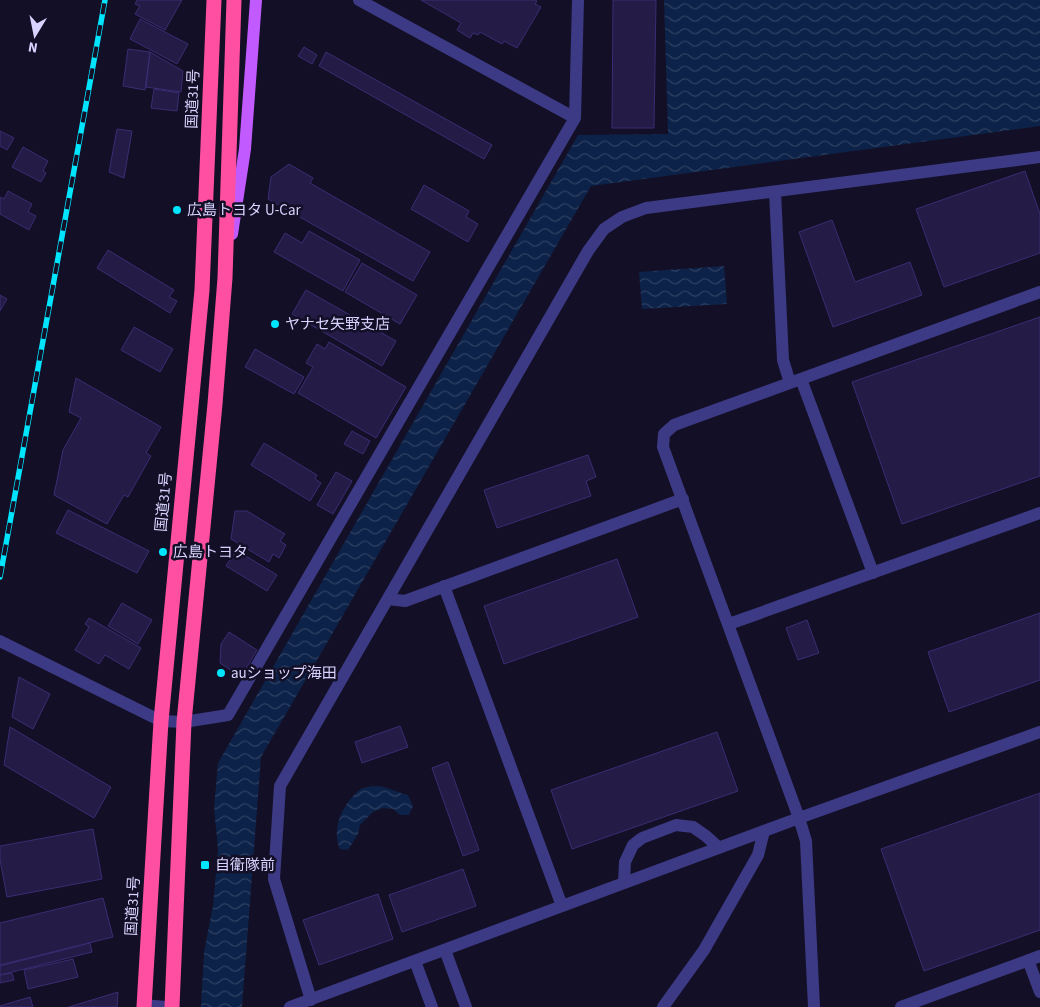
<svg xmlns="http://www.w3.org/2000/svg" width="1040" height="1007" font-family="'Source Sans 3','Noto Sans JP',sans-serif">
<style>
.water{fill:url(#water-waves)}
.building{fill:#241b47;stroke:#3b2d73}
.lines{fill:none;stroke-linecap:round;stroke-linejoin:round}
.minor{stroke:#3d3a85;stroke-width:12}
.major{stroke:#c25bff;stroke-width:12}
.highway{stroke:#ff4fa3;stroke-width:15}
.rail-casing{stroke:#00e5ff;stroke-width:5.5}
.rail{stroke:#130f26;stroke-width:4;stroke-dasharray:11;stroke-linecap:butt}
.poi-dot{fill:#00e5ff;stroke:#130f26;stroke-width:2}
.labels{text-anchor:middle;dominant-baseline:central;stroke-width:5;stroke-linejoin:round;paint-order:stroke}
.street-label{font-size:15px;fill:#d9d4ff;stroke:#130f26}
.poi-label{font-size:15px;fill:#d9d4ff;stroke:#130f26;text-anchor:start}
</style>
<defs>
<pattern id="water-waves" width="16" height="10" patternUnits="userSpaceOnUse" patternTransform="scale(1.25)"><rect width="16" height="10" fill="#0c2248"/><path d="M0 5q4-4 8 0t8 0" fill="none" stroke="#2f4163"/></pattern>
</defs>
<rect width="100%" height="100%" fill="#130f26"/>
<path class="water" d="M664 0H1040V126L591 186 261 757 242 1007H201L204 952 213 906 218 849 214 808 218 763 578 135 668 134Z
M724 266 727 304 642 309 639 272Z
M372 786C386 785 395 792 408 795L413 806 409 815H400L393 809 383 808 373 812 360 825 358 834 348 850 340 849C331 829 342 806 357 792 361 788 367 787 372 786Z"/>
<path class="building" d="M137 0H182L165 30 135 14 140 6 135 4Z
M421 0H535L537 1 535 4 541 7 517 48 504 41 502 44 480 32 478 35 473 33 470 38 457 30 461 23Z
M613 0H656L654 128H612Z
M140 19 188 44 177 64 130 39Z
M304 47 317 55 312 64 298 56Z
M128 49 150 52 145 90 123 86Z
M150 52 183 71 181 92 146 87Z
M326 52 492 145 484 159 319 66Z
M154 89 179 93 177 111 151 108Z
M117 129 132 131 124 178 109 172Z
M0 131 14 138 7 150 0 146Z
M23 147 48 161 43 171 46 173 41 182 12 167Z
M289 164 313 178 310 183 430 252 413 281 268 199 271 177Z
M1025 171 1040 214V253L944 287 916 209Z
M424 185 469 211 466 217 478 224 468 242 411 209Z
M8 191 32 204 28 212 36 216 29 230 0 214V197L4 199Z
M832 220 855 282 910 262 922 295 833 327 799 232Z
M309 231 360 260 343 291 274 252 285 233 302 243Z
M108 250 174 290 169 297 177 301 170 313 97 268Z
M362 263 417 295 400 324 345 292Z
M306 290 396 341 382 366 292 314Z
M0 295 7 299 0 311Z
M1040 317V476L902 524 852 382Z
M134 327 173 349 160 372 121 350Z
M329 342 406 387 376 438 298 393 313 367 306 363 317 344 325 349Z
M255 349 304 377 294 394 245 367Z
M76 378 161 427 146 453 151 456 128 497 124 495 107 524 54 495 63 450 81 418 69 412Z
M352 431 370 441 363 454 344 444Z
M264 443 317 475 315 479 321 483 310 501 251 465Z
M588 455 596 477 586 481 591 496 497 528 484 490Z
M336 472 352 481 333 514 317 505Z
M68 510 149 551 137 573 56 533Z
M235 511H247L285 534 280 541 286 545 279 558 273 554 269 562 231 539Z
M236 550 277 575 267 591 226 566Z
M617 559 638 617 504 664 484 606Z
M122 603 152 620 138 644 108 626Z
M1040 613V680L949 712 928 652Z
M89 618 141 648 129 669 105 655 99 664 75 650 89 627 85 624Z
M807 620 819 653 798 660 786 628Z
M229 632 257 650 241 677 220 663 221 644Z
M19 677 50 694 33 729 12 717Z
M400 726 408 747 362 763 355 742Z
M10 727 111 787 94 818 4 765Z
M717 732 738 791 572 849 551 790Z
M448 762 479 850 463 856 432 768Z
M1040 793V930L924 971 881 849Z
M93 829 102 879 7 897 0 860V846Z
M463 869 476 906 402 932 389 895Z
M378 894 393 939 319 965 303 920Z
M103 898 113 937 0 965V923Z
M90 943 92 952 0 975V966Z
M73 959 78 977 28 989 24 970Z
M12 973 14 980 0 983V975Z
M118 992 117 1007H69Z
M30 997 33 1007H0V1006Z"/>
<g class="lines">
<path class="minor" d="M359 0 575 118
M775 192 783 360 790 383
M801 379 873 573
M444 586 562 906
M388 599 405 601 683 499
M729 624 1040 513
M0 641 161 721 184 722 228 715 575 118 578 0
M624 883 625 862 633 845 642 838 676 825 693 827 706 836 719 848
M445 950 466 1007
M1028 960 1040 992
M415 961 432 1007
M311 1000 274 879 280 786 588 251 604 229 622 217 646 208 1040 157
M144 1005 165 1007
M290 1007 799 818 1040 732
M663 1007 704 950 758 855 764 831
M814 1007 806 841 799 818 663 447 664 434 674 425 1040 292
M901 1007 1040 956"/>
<path class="major" d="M232 234 245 149 256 0"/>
<path class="highway" d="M144 1007 161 721 202 290 214 0
M172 1007 184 722 215 404 225 278 234 0"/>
<defs>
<path id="rail" d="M0 577 105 0"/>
</defs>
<use href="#rail" class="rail-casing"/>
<use href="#rail" class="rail"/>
</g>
<g class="poi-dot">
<circle cx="177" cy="210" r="5"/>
<circle cx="275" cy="324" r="5"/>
<circle cx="163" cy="552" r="5"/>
<circle cx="221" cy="673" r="5"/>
<rect x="200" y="860" width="10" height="10" rx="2.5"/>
</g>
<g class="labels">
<g class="street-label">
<text transform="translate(193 99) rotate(-88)">国道31号</text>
<text transform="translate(164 502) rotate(-85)">国道31号</text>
<text transform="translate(133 906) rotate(-87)">国道31号</text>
</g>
<g class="poi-label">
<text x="187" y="210">広島トヨタ U-Car</text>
<text x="285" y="324">ヤナセ矢野支店</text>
<text x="173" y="552">広島トヨタ</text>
<text x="231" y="673">auショップ海田</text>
<text x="215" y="865">自衛隊前</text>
</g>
</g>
<g transform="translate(35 35) rotate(190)" stroke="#130f26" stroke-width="4" paint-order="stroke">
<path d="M0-4L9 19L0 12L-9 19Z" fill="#d9d4ff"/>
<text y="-8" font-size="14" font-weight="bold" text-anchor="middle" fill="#d9d4ff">N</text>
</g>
</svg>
